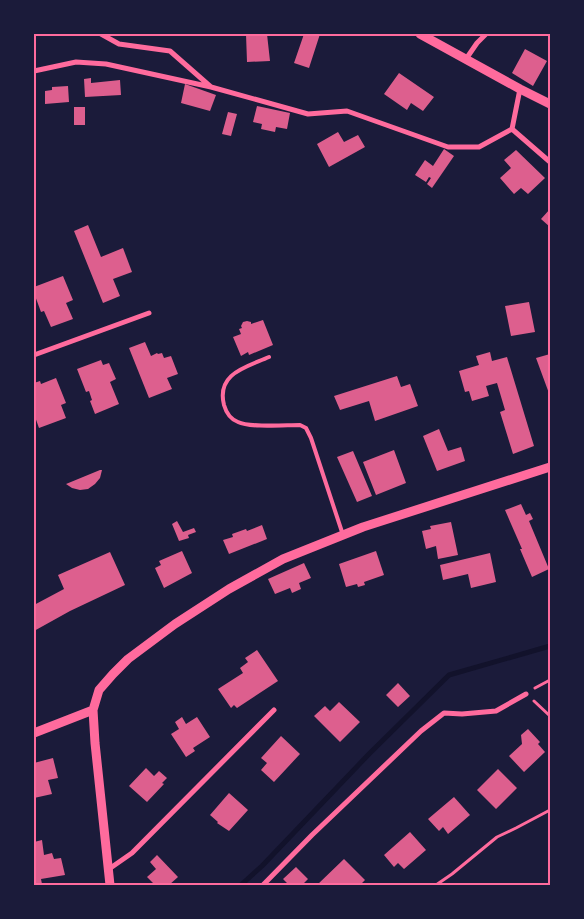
<svg xmlns="http://www.w3.org/2000/svg" width="584" height="919" font-family="Rubik,sans-serif">
<style>
.lines{fill:none;stroke-linecap:round;stroke-linejoin:round}
.stream{stroke:#12122b;stroke-width:5}
.building{fill:#dd5f8e}
.path{stroke:#ff6b9d;stroke-width:3}
.service{stroke:#ff6b9d;stroke-width:4}
.minor{stroke:#ff6b9d;stroke-width:5}
.tertiary{stroke:#ff6b9d;stroke-width:9}
.neatline{fill:none;stroke:#ff6b9d;stroke-width:2}
</style>
<rect width="100%" height="100%" fill="#1b1b3a"/>
<g class="lines">
<path class="stream" d="M241 885 262 866 369 754 449 675 550 646"/>
</g>
<path class="building" d="M246 34H267L270 61 247 62Z
M304 34H320L309 68 294 63Z
M525 49 547 61 533 86 512 73Z
M399 73 434 97 423 111 411 103 407 110 384 94Z
M91 78V83L120 80 121 95 85 97 84 79Z
M185 84 216 95 210 111 181 103Z
M68 86 69 102 45 104V91L52 90V87Z
M257 106 290 113 287 129 276 127 275 132 261 129 262 124 253 122Z
M74 107H85V125H74Z
M228 112 237 114 231 136 222 134Z
M338 132 344 142 358 135 365 147 329 167 317 144Z
M444 149 454 156 432 188 427 184 431 178 429 177 426 182 415 175 425 160 433 166Z
M516 150 545 178 528 194 521 188 514 194 500 178 511 168 504 160Z
M550 209V227L541 219Z
M88 225 101 257 123 248 132 272 113 279 120 296 103 303 74 231Z
M63 276 73 300 66 303 73 319 51 327 44 311 41 312 34 293V287Z
M529 302 535 332 511 336 505 306Z
M263 320 273 345 249 355 248 352 241 356 233 337 241 334 239 329 242 328 241 326 243 322 247 321 251 322V324Z
M145 342 151 356 157 353 158 354 162 353 164 358 171 356 178 374 167 378 172 389 149 398 129 348Z
M490 352 492 361 507 357 534 446 513 454 500 412 505 410 497 383 486 386 489 396 472 401 469 391 465 392 459 371 479 365 476 356Z
M550 354V396L536 358Z
M101 360 103 365 109 363 116 379 110 382 119 404 95 414 90 401 92 400 89 391 86 392 77 369Z
M397 376 401 387 410 384 418 406 375 421 369 401 340 410 334 396Z
M56 378 66 403 61 405 66 418 39 428 34 414V393L35 392 34 383 40 381 41 384Z
M439 429 448 451 461 447 465 461 437 471 423 436Z
M394 450 406 483 376 495 363 462Z
M353 451 372 496 357 502 337 457Z
M100 470H102L100 478 95 484 88 489 80 490 72 488 66 484Z
M521 504 526 515 530 513 533 519 529 521 549 569 532 577 520 549H522L505 510Z
M177 521 183 532 194 528 196 532 188 535 189 538 179 541 172 524Z
M451 522 458 555 438 559 436 546 426 549 422 531 431 529 430 526Z
M262 525 267 539 229 554 223 540 233 537 232 534 246 529 247 531Z
M182 551 192 573 164 588 155 568 161 565 159 561Z
M376 551 384 575 364 582 365 585 358 587 357 584 346 587 339 564Z
M110 552 125 585 70 611 34 631V605L64 589 58 575Z
M490 553 496 582 471 588 468 574 443 580 440 565Z
M304 563 311 578 299 583 301 589 292 593 290 588 275 594 268 579Z
M257 650 278 681 237 708 234 705 231 708 218 689 243 673 240 668 248 662 245 658Z
M398 683 410 696 398 707 386 695Z
M339 702 360 722 340 742 314 716 325 706 330 711Z
M182 717 186 724 197 717 210 737 193 748 195 751 186 757 171 734 179 729 175 722Z
M528 729 540 742 538 744 545 752 524 772 509 756 522 744 521 735Z
M281 736 300 754 274 782 261 770 267 763 261 758Z
M53 758 58 778 48 780 52 794 34 798V763Z
M146 768 154 776 159 771 167 778 162 783 164 784 147 802 129 786Z
M498 769 517 788 496 809 477 790Z
M229 793 248 810 229 831 217 823 218 822 210 815Z
M454 797 470 815 448 834 443 827 439 831 428 819Z
M410 832 426 850 404 869 398 863 394 867 384 855Z
M42 840 44 855 52 853 54 859 61 858 65 875 41 879 42 884 34 885V842Z
M157 855 178 877 169 885H155L147 877 156 869 150 862Z
M344 859 365 880 360 885H317Z
M296 867 308 879 302 885H289L283 879Z"/>
<g class="lines">
<path class="path" d="M535 688 550 680
M534 701 550 716
M436 885 452 874 497 837 516 828 550 810"/>
<path class="service" d="M269 357C247 367 216 373 224 405 226 412 230 419 238 422 250 428 285 425 300 425L306 428 311 438 343 535"/>
<path class="minor" d="M101 34 119 44 170 51 211 87 308 114 347 111 448 147H479L512 129 520 89
M466 59 477 43 486 34
M34 71 76 62 106 64 211 87
M512 129 550 162
M34 355 149 313
M109 869 132 853 274 710
M263 885 312 835 421 731 444 713 462 714 496 711 526 694"/>
<path class="tertiary" d="M420 34 520 89 550 104
M34 733 93 710
M110 885 95 743 93 710 99 690 113 674 128 659 175 624 229 589 283 559 363 527 550 467"/>
</g>
<rect width="584" height="919" fill="none" stroke="#1b1b3a" stroke-width="70"/>
<rect x="35" y="35" width="514" height="849" class="neatline"/>
</svg>
